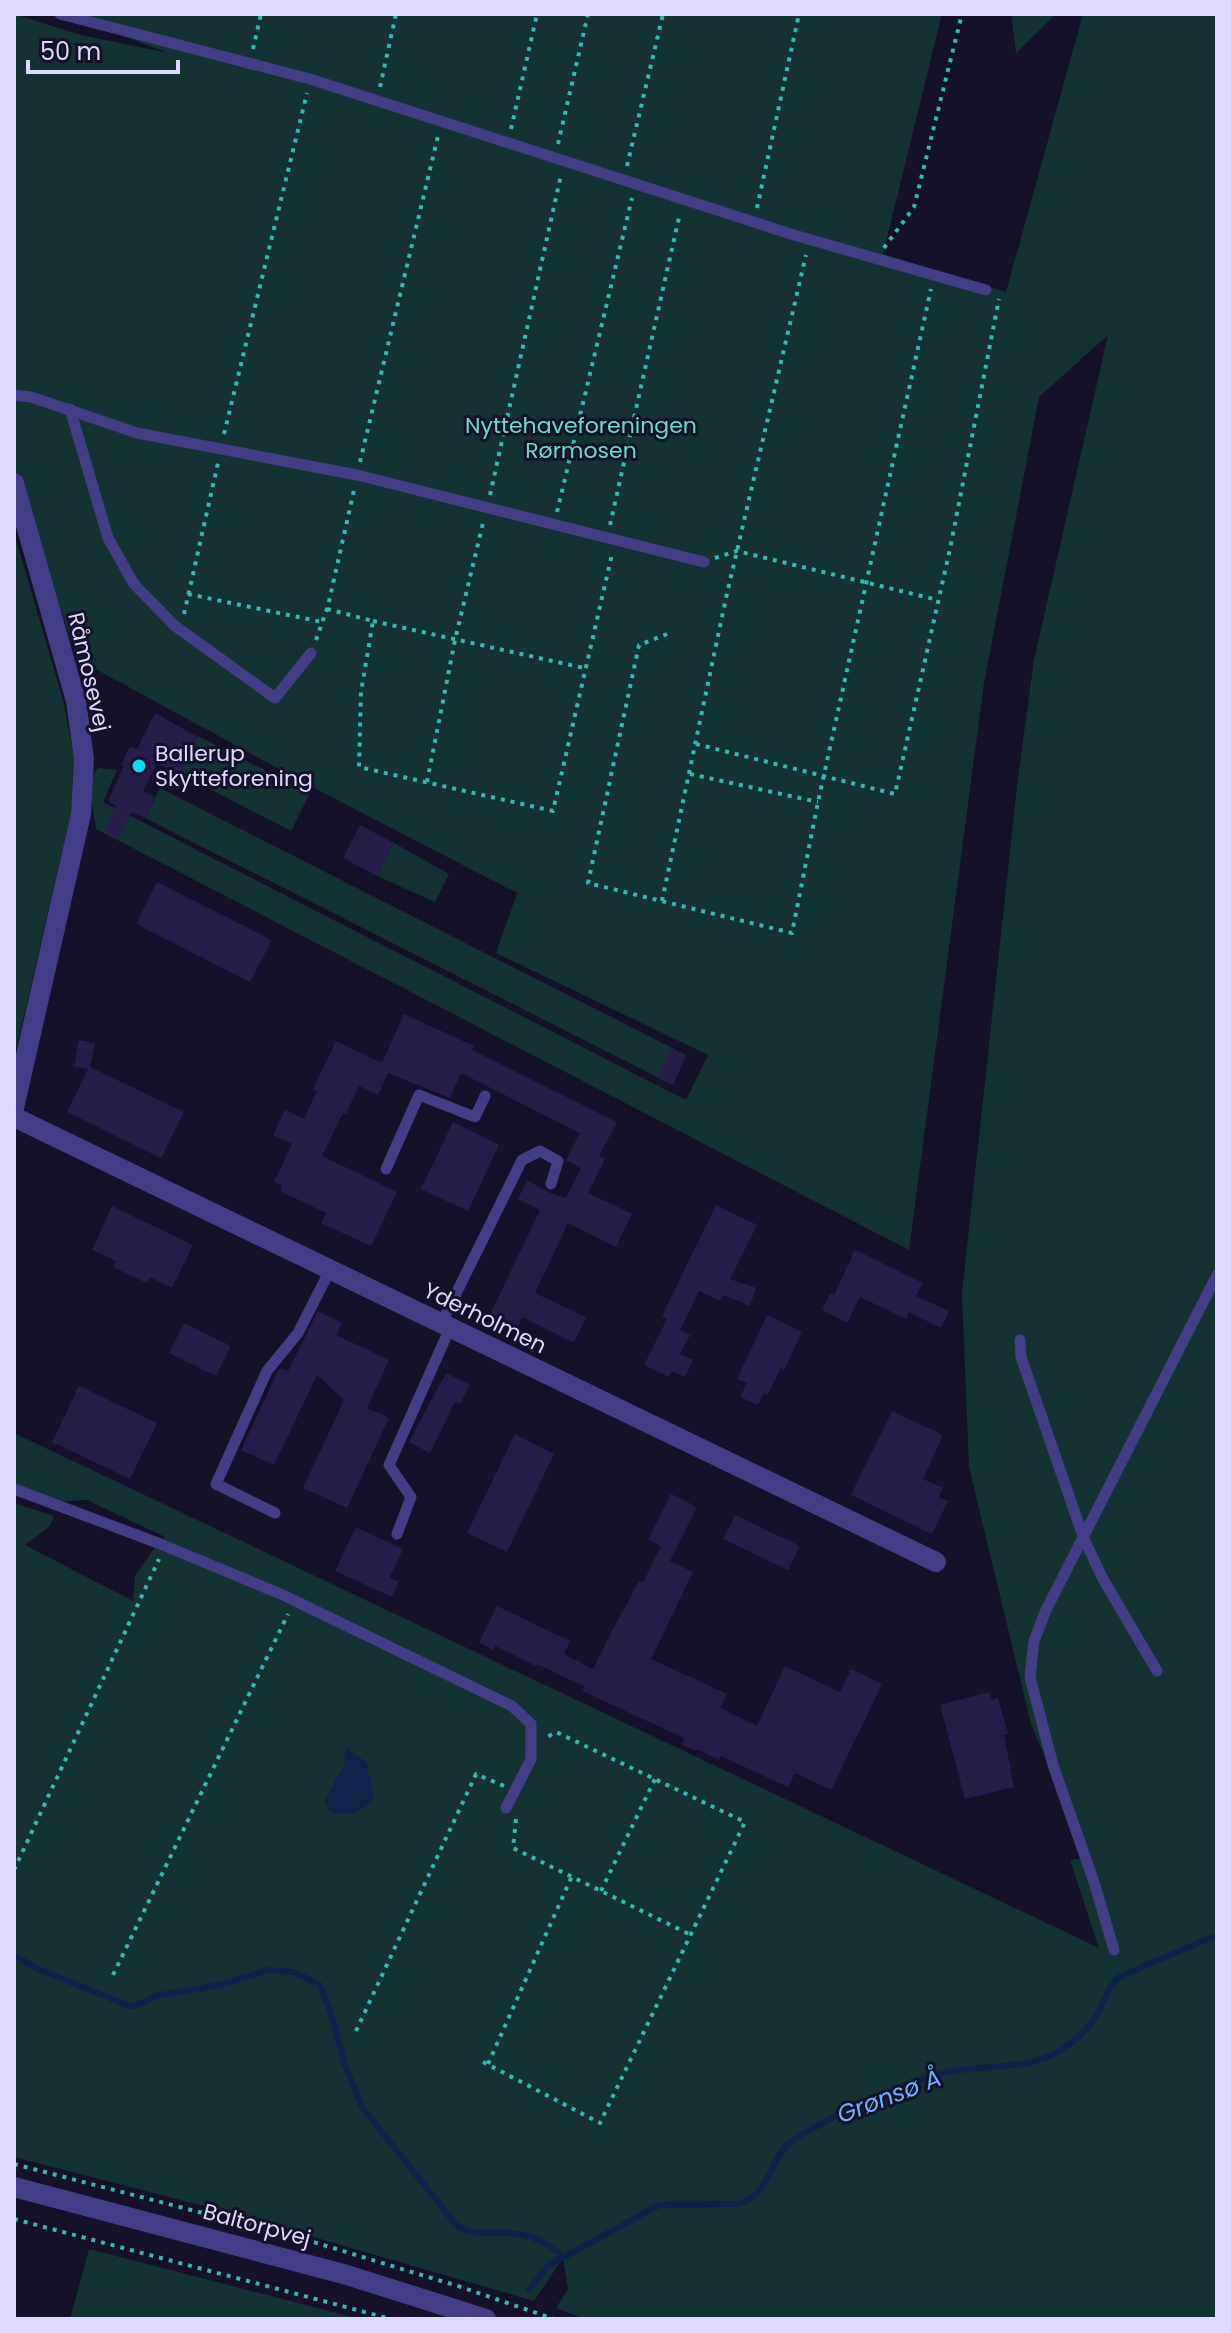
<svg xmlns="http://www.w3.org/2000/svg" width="1231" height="2333" font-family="Poppins,sans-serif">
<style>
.green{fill:#143232}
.water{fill:#0e224a}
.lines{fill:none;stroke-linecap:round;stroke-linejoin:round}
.stream{stroke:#0e224a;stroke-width:6}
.building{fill:#271d49}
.path{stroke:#33b8b4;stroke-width:4;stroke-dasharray:4 6;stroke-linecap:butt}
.service{stroke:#423d86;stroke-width:11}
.minor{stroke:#423d86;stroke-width:20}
.tertiary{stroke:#423d86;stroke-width:20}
.poi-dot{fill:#09daf9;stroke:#151128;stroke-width:3}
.labels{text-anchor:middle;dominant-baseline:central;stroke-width:6;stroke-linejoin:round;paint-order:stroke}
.park-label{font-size:22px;fill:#65dec3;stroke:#151128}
.street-label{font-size:22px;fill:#ded8fe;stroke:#151128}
.poi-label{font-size:22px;fill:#ded8fe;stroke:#151128;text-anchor:start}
.water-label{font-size:24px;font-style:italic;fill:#69b3fc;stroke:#151128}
</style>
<rect width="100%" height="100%" fill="#151128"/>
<path class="green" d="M14 14 81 35 168 53 66 14H942L883 254 1006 292 1083 14H1217V2319H585L556 2308 568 2289 563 2258 534 2301 227 2212 14 2157V1503L54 1516 50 1526 25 1545 133 1601 135 1576 158 1543 165 1537 87 1500 49 1502 14 1485V1433L1099 1948 1070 1860 1088 1857 1031 1724 969 1467 962 1293 1018 778 1034 660 1108 335 1039 397 984 683 909 1250 96 829C94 810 85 784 98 768L117 770 103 802 686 1100 708 1055 496 953 517 893 316 789 77 659 14 468Z
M1011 14H1056L1016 53Z
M14 533 63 700 74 756 71 813 14 1058Z
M198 736 310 793 291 831 179 773Z
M160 788 686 1055 673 1085 145 818Z
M394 843 449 874 435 902 377 876Z
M89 2249 360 2319H70Z"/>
<path class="water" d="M346 1748 366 1762 374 1799 354 1814H333L324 1802 344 1765Z"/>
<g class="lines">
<path class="stream" d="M14 1955 36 1968 132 2007 156 1996 220 1985 268 1970 294 1972 320 1985 330 2010 345 2065 362 2107 457 2226C480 2238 496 2230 519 2234 537 2237 550 2245 564 2257
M529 2290 548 2266 659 2205 738 2204C768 2194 766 2173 783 2150 791 2139 810 2130 823 2123 856 2103 910 2081 947 2072 978 2066 1021 2069 1050 2056 1068 2048 1090 2029 1099 2011 1106 1997 1108 1986 1121 1976L1217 1935"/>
</g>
<path class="building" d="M155 713 198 737 180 774 157 763 143 791 155 797 145 818 132 812 119 839 104 831 116 806 108 801 124 766 121 765 130 746 137 749Z
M360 825 394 843 377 876 343 858Z
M157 882 272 940 250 982 136 924Z
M404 1014 474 1046 472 1050 617 1122 599 1156 605 1159 588 1193 632 1214 616 1247 568 1223 535 1293 586 1317 574 1343 522 1317 517 1330 489 1317 540 1210 518 1199 527 1180 548 1192 566 1198 581 1168 566 1160 580 1133 461 1073 450 1098 388 1073 378 1095 359 1086 346 1114 343 1113 322 1156 397 1192 371 1246 321 1223 326 1213 280 1191 282 1186 274 1182 292 1144 273 1135 285 1110 304 1119 317 1091 313 1089 336 1041 382 1063Z
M79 1040 95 1043 90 1067 184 1112 161 1158 67 1112 88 1069 74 1066Z
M671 1049 686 1056 673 1085 658 1078Z
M453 1122 499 1145 468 1211 421 1189Z
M716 1205 757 1225 730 1279 756 1288 750 1306 726 1296H722L720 1301 699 1291 680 1330 690 1335 680 1354 693 1360 685 1377 672 1371 669 1377 644 1365 667 1319 662 1316Z
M112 1206 193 1245 172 1288 150 1277 147 1283 113 1267 116 1261 92 1250Z
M855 1250 923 1283 916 1296 949 1311 941 1328 909 1312 906 1319 860 1297 847 1323 822 1310 830 1293 834 1295Z
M318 1311 342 1323 336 1335 389 1360 367 1408 389 1418 347 1508 303 1488 344 1400 317 1375 274 1465 241 1450 278 1371 281 1368 288 1371Z
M767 1315 802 1332 784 1370 781 1368 767 1395 764 1393 758 1405 740 1397 747 1383 737 1379Z
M184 1323 231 1346 216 1376 169 1353Z
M446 1373 470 1385 460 1404 455 1402 430 1453 409 1442Z
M79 1386 157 1423 130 1479 52 1442Z
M892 1411 943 1435 923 1479 943 1488 939 1497 948 1501 932 1534 851 1495Z
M515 1434 554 1454 507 1552 467 1533Z
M671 1494 697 1507 670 1561 693 1572 651 1659 727 1694 720 1708 757 1726 785 1666 840 1692 851 1669 882 1684 831 1790 795 1773 788 1787 721 1756 719 1760 697 1749 696 1751 682 1745 684 1738 582 1691 585 1687 537 1664 536 1666 495 1646 493 1650 479 1642 497 1606 570 1641 564 1654 593 1669 612 1631 639 1581 643 1583 661 1546 648 1540Z
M735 1515 800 1546 788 1570 723 1539Z
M356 1527 403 1549 389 1578 399 1582 392 1597 335 1571Z
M989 1692 991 1700 998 1698 1008 1734 1004 1735 1014 1787 965 1799 940 1705Z"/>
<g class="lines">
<path class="path" d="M253 49 261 14
M380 87 396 14
M511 129 537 14
M558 144 588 14
M627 166 663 14
M757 208 799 14
M884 248 914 207 962 14
M224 434 307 93
M360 462 438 136
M490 495 561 175
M557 512 632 198
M610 525 680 213
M715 558 737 551 938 600
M188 594 322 622
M327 609 373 621 361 692 359 767 553 811 612 554
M184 614 218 463
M373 621 584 668
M667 634 639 645 588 883 792 933 818 802 931 289
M316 640 328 606 354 490
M696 744 895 794 950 549 999 299
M690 774 818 802
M427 782 455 640 483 523
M662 901 726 598 806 255
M516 1819 513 1848 689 1934
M14 1870 159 1559
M601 1891 655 1779
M113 1975 288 1614
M356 2031 476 1774 504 1786
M483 2062 600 2123 745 1822 556 1732 547 1737
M488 2064 572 1876
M14 2164 307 2240 461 2287 554 2319
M14 2219 391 2319"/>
<path class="service" d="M60 14 310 79 794 235 986 290
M14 395 31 397 137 433 357 475 704 562
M70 409 108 538 134 584 175 626 275 698 311 653
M386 1169 419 1095 475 1117 485 1096
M441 1324 522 1160 540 1151 558 1161 551 1184
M1020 1340 1021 1357 1084 1539 1103 1579 1157 1671
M14 1489 158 1543 283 1595 512 1706 531 1724V1759L506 1808
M275 1513 216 1484 267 1371 298 1333 330 1270
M397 1534 411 1497 389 1465 450 1328
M1114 1950 1094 1882 1053 1765 1030 1677 1034 1641 1046 1610 1217 1275"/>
<path class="minor" d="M14 483 76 701 84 759 81 814 14 1108
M14 1117 936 1562"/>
<path class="tertiary" d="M14 2187 347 2275 486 2319"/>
</g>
<circle class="poi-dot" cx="139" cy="766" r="8"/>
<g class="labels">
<g class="park-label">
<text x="581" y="425">Nyttehaveforeningen<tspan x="581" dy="25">Rørmosen</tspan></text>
</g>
<g class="street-label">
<text transform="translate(89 672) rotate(77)">Råmosevej</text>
<text transform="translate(485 1318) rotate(26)">Yderholmen</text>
<text transform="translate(257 2225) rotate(15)">Baltorpvej</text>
</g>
<g class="poi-label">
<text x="155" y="753">Ballerup<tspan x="155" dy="25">Skytteforening</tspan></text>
</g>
<g class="water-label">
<text transform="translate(889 2096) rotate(-21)">Grønsø Å</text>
</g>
</g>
<rect width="1231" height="2333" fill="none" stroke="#ded8fe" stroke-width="32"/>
<path d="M28 60v12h150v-12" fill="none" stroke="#ded8fe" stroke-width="4"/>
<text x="40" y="60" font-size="24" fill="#ded8fe" stroke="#151128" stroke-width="6" paint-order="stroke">50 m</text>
</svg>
